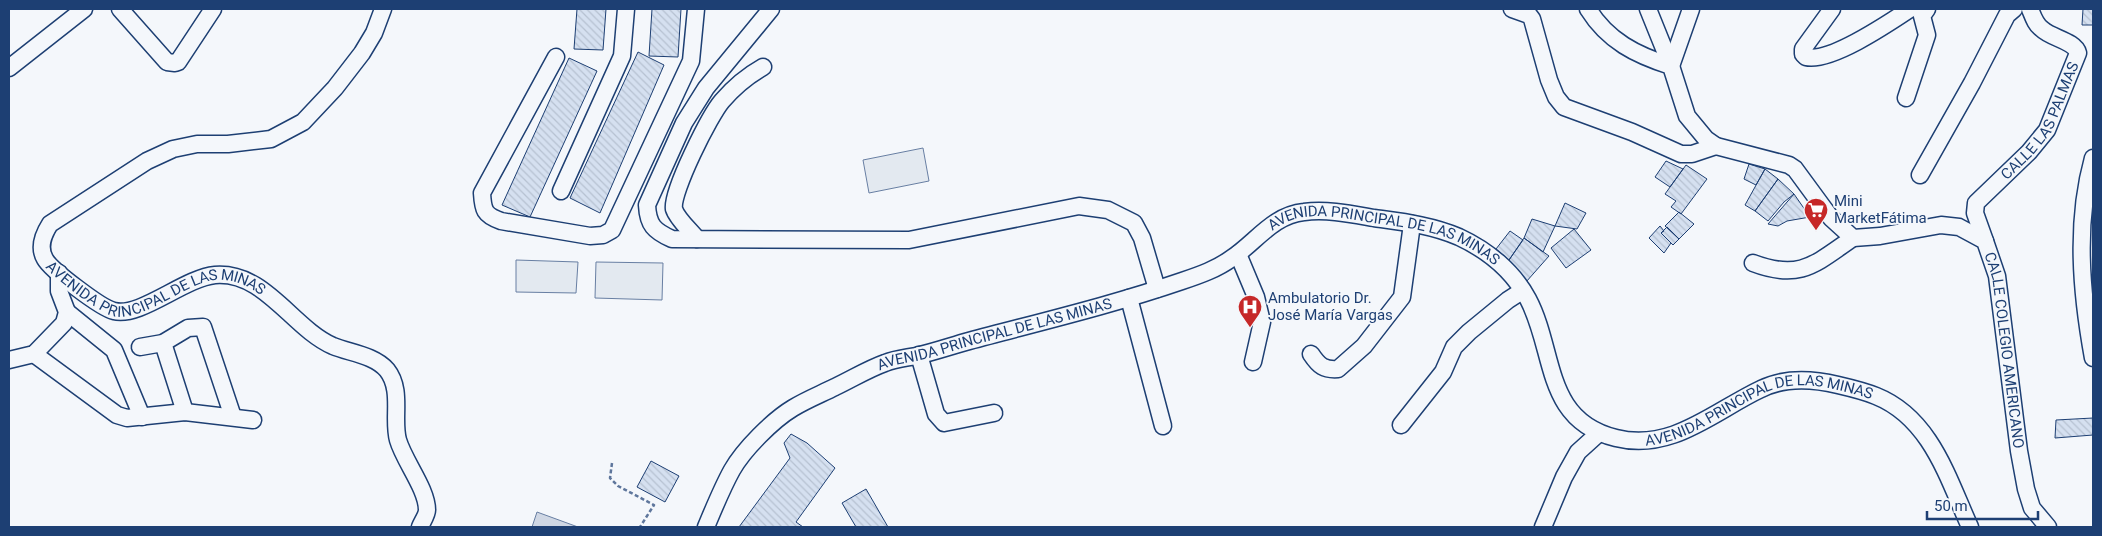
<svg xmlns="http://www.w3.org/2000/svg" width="2102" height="536" font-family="Roboto,sans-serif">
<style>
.garden{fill:#e3e9f0;stroke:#687fa3}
.water{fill:#cfd7e4;stroke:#687fa3}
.building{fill:url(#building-back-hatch);stroke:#1d3f73}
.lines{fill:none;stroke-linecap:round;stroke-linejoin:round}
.minor-casing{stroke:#1d3f73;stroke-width:19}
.path{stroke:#5e769c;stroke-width:2.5;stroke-dasharray:4 2.5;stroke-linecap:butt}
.minor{stroke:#f4f7fb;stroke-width:16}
.labels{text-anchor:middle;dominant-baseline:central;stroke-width:4;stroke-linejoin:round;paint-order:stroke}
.street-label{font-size:15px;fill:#1d3f73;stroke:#f4f7fb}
.poi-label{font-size:15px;fill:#1d3f73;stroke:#f4f7fb;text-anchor:start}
</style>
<defs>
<pattern id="building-back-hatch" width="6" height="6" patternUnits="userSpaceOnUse" patternTransform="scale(1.25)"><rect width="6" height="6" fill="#d5e0f0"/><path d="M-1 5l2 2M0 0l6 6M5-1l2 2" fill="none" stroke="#b6c1d1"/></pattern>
</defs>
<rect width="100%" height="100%" fill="#f4f7fb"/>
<path class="garden" d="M923 148 929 181 869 193 863 160Z
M516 260 578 262 576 293 516 292Z
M596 262 663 263 662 300 595 298Z"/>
<path class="water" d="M537 512 578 527H532Z"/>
<path class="building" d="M577 9H606L603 50 574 49Z
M652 9H681L678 57 649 56Z
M2083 9H2093V25H2082Z
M638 52 664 65 600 213 570 198Z
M569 58 597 71 530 217 502 205Z
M1666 161 1683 169 1670 187 1655 177Z
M1749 164 1765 169 1756 185 1744 179Z
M1686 165 1707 179 1681 214 1671 207 1676 201 1665 194Z
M1765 169 1778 179 1755 211 1745 205Z
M1778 179 1794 194 1784 202 1768 221 1755 211Z
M1794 194 1810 217 1787 221 1778 226 1768 224Z
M1565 203 1586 213 1577 229 1555 226Z
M1679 212 1694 224 1679 239 1665 226Z
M1532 219 1555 226 1543 252 1524 238Z
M1660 226 1664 231 1661 233 1671 243 1664 253 1649 238Z
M1667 227 1679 239 1673 245 1661 233Z
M1574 229 1591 250 1566 268 1551 248Z
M1510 231 1523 240 1509 260 1496 249Z
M1524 238 1549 256 1526 282 1509 260Z
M2093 418V435L2055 438 2056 420Z
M791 434 807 443 835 468 796 522 803 527H739L790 458 784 443Z
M651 461 679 476 665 502 637 487Z
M866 489 888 527H856L842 503Z"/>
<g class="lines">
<defs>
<g id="minor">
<path d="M120 9 167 62 175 63 178 62 213 9"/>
<path id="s1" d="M383 9 374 33 362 53 335 88 303 122 271 139 228 144H197L173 149 147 161 50 224C43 235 38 247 45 259 51 270 101 308 114 311 140 318 184 278 215 275 265 271 292 328 333 346 350 353 374 355 387 370 403 390 392 419 398 440 404 461 427 489 427 510 427 515 422 522 420 527"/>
<path d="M771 9 706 88 684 123 647 205C648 225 654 231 672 239L909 240 1079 206 1108 210 1134 223 1142 238 1157 289"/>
<path d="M1512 9 1529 15 1532 19 1549 80 1556 97 1564 107 1632 132 1681 154H1692L1716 146"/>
<path id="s2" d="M1588 9C1608 41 1636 55 1671 66L1687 116 1706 139 1716 146 1789 165 1795 169 1831 218 1853 238 1880 236 1941 225 1959 227 1985 241 1997 276 2019 451 2026 489 2032 508 2048 527"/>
<path d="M1648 9 1671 66"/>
<path d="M1832 9 1803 49V54L1806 57C1830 63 1889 23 1910 9"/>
<path d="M556 57 482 193C483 210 484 215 501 221L590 236 603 235 612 230 691 61 696 9"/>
<path d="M1671 66 1691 9"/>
<path d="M9 68 84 9"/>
<path d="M1906 98 1927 35 1922 16 1927 9"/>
<path d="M2093 158C2075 223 2081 292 2093 358"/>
<path d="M1920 175 1972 83 2007 15 2014 9"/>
<path d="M561 191 622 56 626 9"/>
<path d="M697 239C691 231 677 219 674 209 671 192 710 115 722 101 734 87 747 76 763 67"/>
<path id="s3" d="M1985 241 1975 213 1976 203 2029 152 2047 130 2078 53C2075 41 2051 38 2042 29 2035 24 2033 16 2030 9"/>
<path d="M1238 254 1256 297 1262 322 1253 362"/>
<path d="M1753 263C1800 281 1815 264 1853 238"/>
<path d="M1129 298 1163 426"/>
<path d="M67 312 114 350 142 417"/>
<path d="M163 343 185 412"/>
<path d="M140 347 163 343 188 328 203 327 233 417"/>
<path d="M34 354 117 415 127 418 185 412 253 420"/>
<path d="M1311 354C1319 366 1324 370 1338 369L1364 346 1402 297 1412 224"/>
<path d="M919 355 936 414 944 423 994 413"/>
<path d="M9 360 34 354 64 323 67 312 59 291V273"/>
<path d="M1401 425 1443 372 1454 347 1469 332 1508 300 1522 291"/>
<path id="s4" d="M706 527C714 508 722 488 732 470 744 449 773 420 793 408 806 400 821 394 835 387 852 379 868 369 885 363 895 359 906 358 916 356 934 352 951 346 969 341 1040 322 1112 305 1182 281 1200 275 1217 269 1232 258 1256 242 1273 215 1304 212 1327 209 1351 214 1374 218 1403 222 1431 225 1459 237 1487 250 1513 271 1528 299 1556 352 1543 420 1616 438 1672 452 1714 411 1761 389 1785 377 1813 379 1838 385 1851 388 1864 391 1876 396 1931 418 1948 479 1970 527"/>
<path d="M1543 527 1564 477 1578 452 1599 433"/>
</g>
</defs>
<use href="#minor" class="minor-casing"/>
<path class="path" d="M612 463 610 478 618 486 654 505 640 527"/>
<use href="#minor" class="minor"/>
</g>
<defs>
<symbol id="supermarket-pin" viewBox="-11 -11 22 30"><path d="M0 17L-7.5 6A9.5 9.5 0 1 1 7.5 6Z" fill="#c62828" stroke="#f4f7fb"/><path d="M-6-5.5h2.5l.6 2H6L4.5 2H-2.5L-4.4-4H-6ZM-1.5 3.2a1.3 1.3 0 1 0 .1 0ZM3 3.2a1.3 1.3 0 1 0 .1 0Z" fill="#fff"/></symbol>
<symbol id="hospital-pin" viewBox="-11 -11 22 30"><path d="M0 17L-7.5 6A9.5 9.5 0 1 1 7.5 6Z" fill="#c62828" stroke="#f4f7fb"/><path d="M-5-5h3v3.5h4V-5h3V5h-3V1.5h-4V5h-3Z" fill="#fff"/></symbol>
</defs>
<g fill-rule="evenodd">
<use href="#supermarket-pin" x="1802" y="196" width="28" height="38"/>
<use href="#hospital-pin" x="1236" y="293" width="28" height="38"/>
</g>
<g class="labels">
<g class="street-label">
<text stroke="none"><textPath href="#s3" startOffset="146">CALLE LAS PALMAS</textPath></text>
<text stroke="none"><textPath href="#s4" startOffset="786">AVENIDA PRINCIPAL DE LAS MINAS</textPath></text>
<text stroke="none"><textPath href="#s1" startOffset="584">AVENIDA PRINCIPAL DE LAS MINAS</textPath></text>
<text stroke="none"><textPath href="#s4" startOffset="366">AVENIDA PRINCIPAL DE LAS MINAS</textPath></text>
<text stroke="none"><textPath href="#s2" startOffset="619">CALLE COLEGIO AMERICANO</textPath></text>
<text stroke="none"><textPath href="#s4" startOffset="1280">AVENIDA PRINCIPAL DE LAS MINAS</textPath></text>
</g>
<g class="poi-label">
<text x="1834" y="201">Mini<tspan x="1834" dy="17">MarketFátima</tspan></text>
<text x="1268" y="298">Ambulatorio Dr.<tspan x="1268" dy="17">José María Vargas</tspan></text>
</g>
</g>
<rect width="2102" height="536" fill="none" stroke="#1d3f73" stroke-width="20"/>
<path d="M1927 511v8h111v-8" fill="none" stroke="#1d3f73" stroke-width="2.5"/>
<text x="1934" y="511" font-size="15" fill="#1d3f73" stroke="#f4f7fb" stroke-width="4" paint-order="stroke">50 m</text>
</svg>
